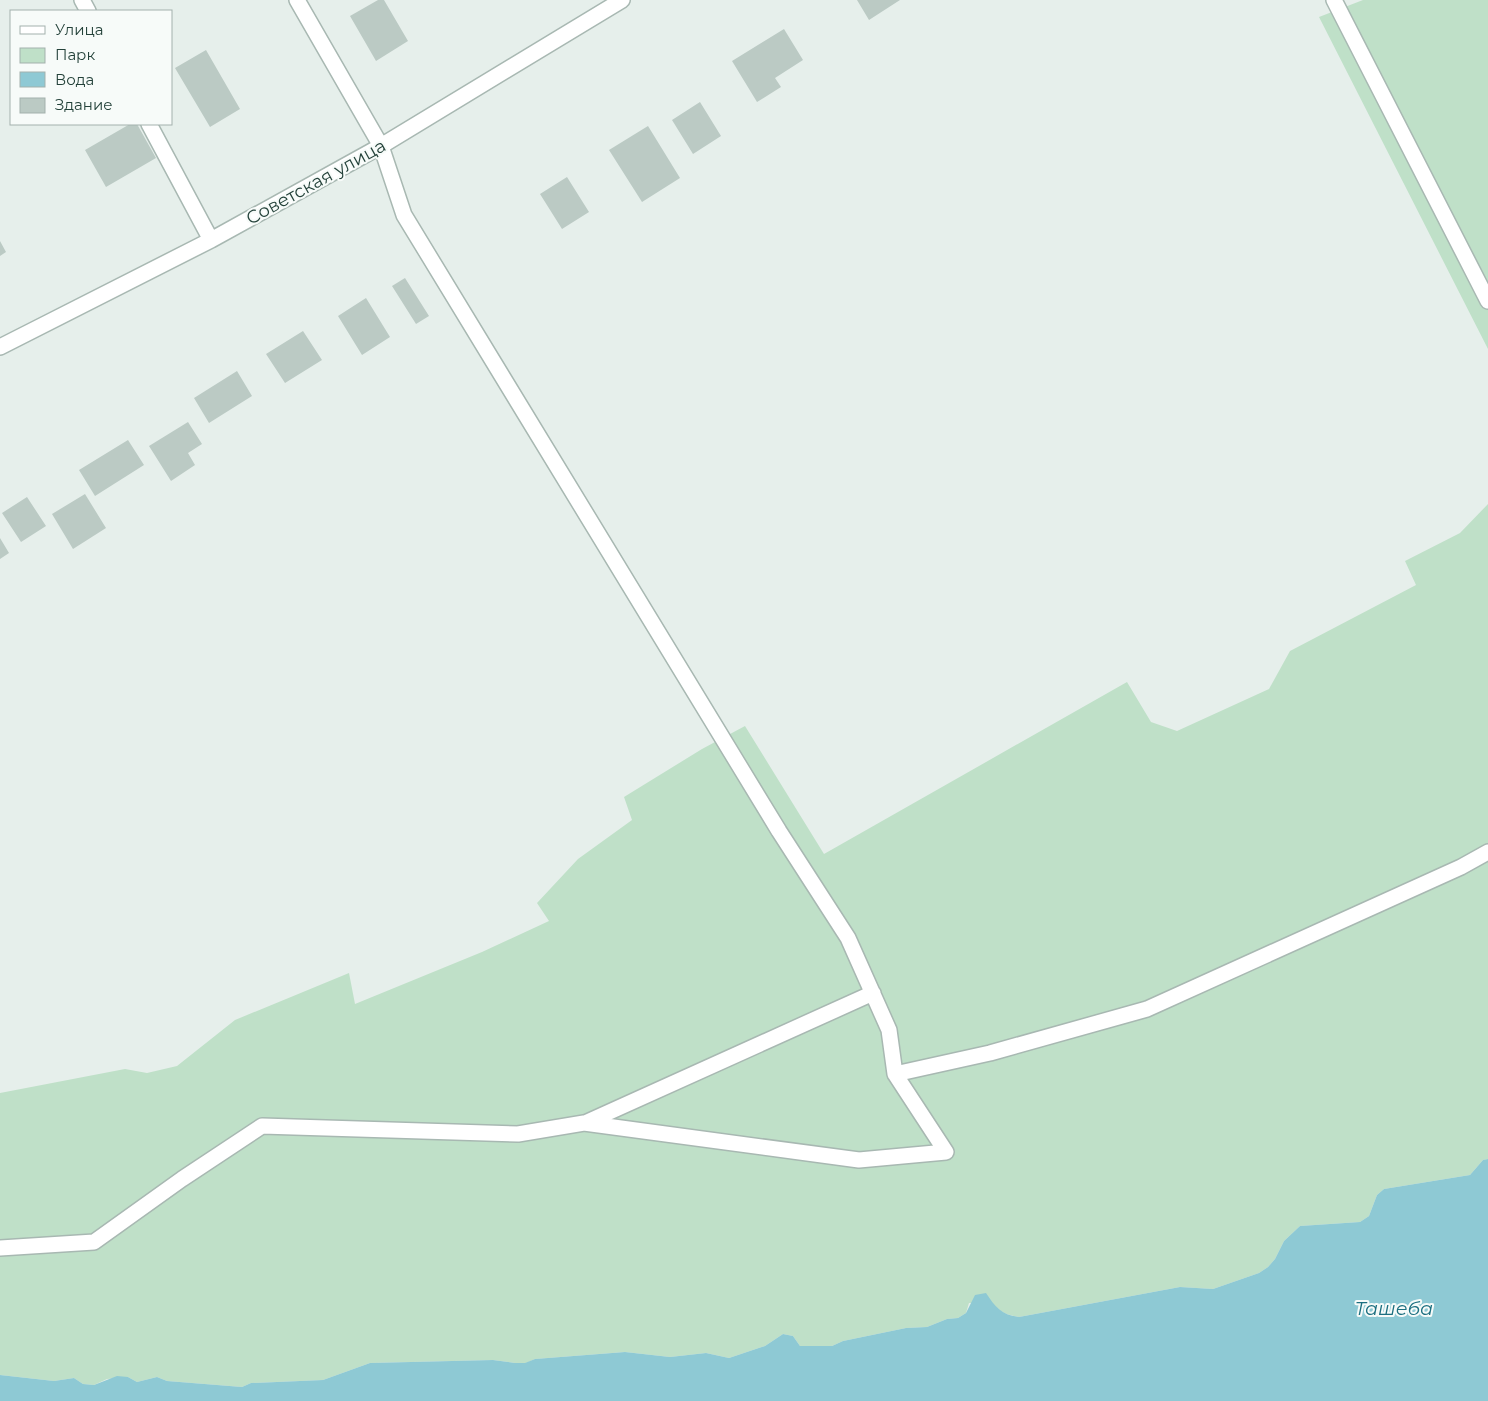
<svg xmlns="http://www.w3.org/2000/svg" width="1488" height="1401" font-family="Montserrat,sans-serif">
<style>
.green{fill:#bfe0c8}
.water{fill:#8ec9d4}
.building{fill:#bbcac4}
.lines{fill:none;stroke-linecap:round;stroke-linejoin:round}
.minor-casing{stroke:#a8b8b2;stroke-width:18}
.minor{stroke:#fff;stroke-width:15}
.labels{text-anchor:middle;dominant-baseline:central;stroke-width:4;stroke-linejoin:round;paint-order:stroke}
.street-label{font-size:18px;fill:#24423a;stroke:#f7fbf9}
.water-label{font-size:19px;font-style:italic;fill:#1c6f80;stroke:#f7fbf9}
</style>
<rect width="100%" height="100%" fill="#e6efeb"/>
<path class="green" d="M1363 0H1488V349L1319 17Z
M1488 504V1159L1483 1160 1470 1175 1384 1189 1377 1195 1369 1216 1360 1222 1300 1226 1284 1241 1275 1259 1268 1267 1259 1273 1213 1289 1180 1287 1019 1317C1007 1315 1000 1312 992 1303H969L966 1313 958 1318 947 1319 927 1327 906 1328 843 1341 832 1346H800L793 1336 783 1334 765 1346 729 1358 706 1353 670 1357 625 1352 535 1359 526 1363H515L493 1360 370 1363 323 1380 251 1383 242 1387 167 1381 157 1377 137 1382 128 1377 107 1379 94 1385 83 1384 74 1378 54 1381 0 1375V1093L125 1069 147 1073 177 1066 235 1020 349 973 355 1004 482 952 549 921 537 903 578 859 632 820 624 797 702 749 745 726 824 854 1127 682 1151 722 1177 731 1269 689 1290 651 1416 585 1405 561 1460 533Z"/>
<path class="water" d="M1488 1159V1401H0V1375L54 1381 74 1378 83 1384 94 1385 117 1376 128 1377 137 1382 157 1377 167 1381 242 1387 251 1383 323 1380 370 1363 493 1360 515 1363H525L535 1359 625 1352 670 1357 706 1353 729 1358 765 1346 783 1334 793 1336 800 1346H832L843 1341 906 1328 927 1327 947 1319 958 1318 966 1313 975 1295 986 1293C995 1307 1002 1315 1019 1317L1180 1287 1213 1289 1259 1273 1268 1267 1275 1259 1284 1241 1300 1226 1360 1222 1369 1216 1377 1195 1384 1189 1470 1175 1483 1160Z"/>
<path class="building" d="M378 0H384L408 41 376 61 350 16Z
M857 0H900L869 20Z
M784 29 803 60 775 78 781 87 757 102 732 61Z
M206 50 240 109 210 127 175 68Z
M700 102 721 136 693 154 672 120Z
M130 124H137L156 158 106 187 85 150Z
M648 126 680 178 642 202 609 150Z
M567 177 589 212 562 229 540 194Z
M0 241 6 252 0 256Z
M405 278 429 316 416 324 392 286Z
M366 298 390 337 362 355 338 316Z
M303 331 322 360 285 383 266 354Z
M237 371 252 396 209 423 194 398Z
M188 422 202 444 188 453 195 465 171 481 149 446Z
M128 440 144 465 95 496 79 470Z
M85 494 106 528 73 549 52 514Z
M27 497 46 526 21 542 2 513Z
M0 538 9 553 0 559Z"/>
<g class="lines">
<defs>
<path id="minor" d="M82 0 88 11
M297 0 381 146 404 215 779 831 848 938 889 1030 895 1074 990 1053 1147 1009 1461 867 1488 852
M1334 0 1488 301
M149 124 211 240
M0 347 211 240 381 146 622 0
M585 1123 873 993
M0 1248 94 1242 182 1179 262 1126 518 1134 584 1123 859 1160 946 1152 895 1074"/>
</defs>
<use href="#minor" class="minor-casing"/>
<use href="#minor" class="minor"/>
</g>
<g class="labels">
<g class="street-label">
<text transform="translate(316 182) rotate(-29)">Советская улица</text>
</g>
<g class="water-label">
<text x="1394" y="1308">Ташеба</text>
</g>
</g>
<rect x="10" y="10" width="162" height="115" fill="#f7fbf9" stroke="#a3b1ad"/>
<rect x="20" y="26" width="25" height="8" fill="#ffffff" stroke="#a3b1ad"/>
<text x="55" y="35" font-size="15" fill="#24423a">Улица</text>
<rect x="20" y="48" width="25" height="15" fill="#bfe0c8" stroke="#a3b1ad"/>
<text x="55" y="60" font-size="15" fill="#24423a">Парк</text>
<rect x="20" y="72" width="25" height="15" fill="#8ec9d4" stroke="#a3b1ad"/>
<text x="55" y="85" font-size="15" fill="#24423a">Вода</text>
<rect x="20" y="98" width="25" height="15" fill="#bbcac4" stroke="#a3b1ad"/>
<text x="55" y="110" font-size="15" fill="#24423a">Здание</text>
</svg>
